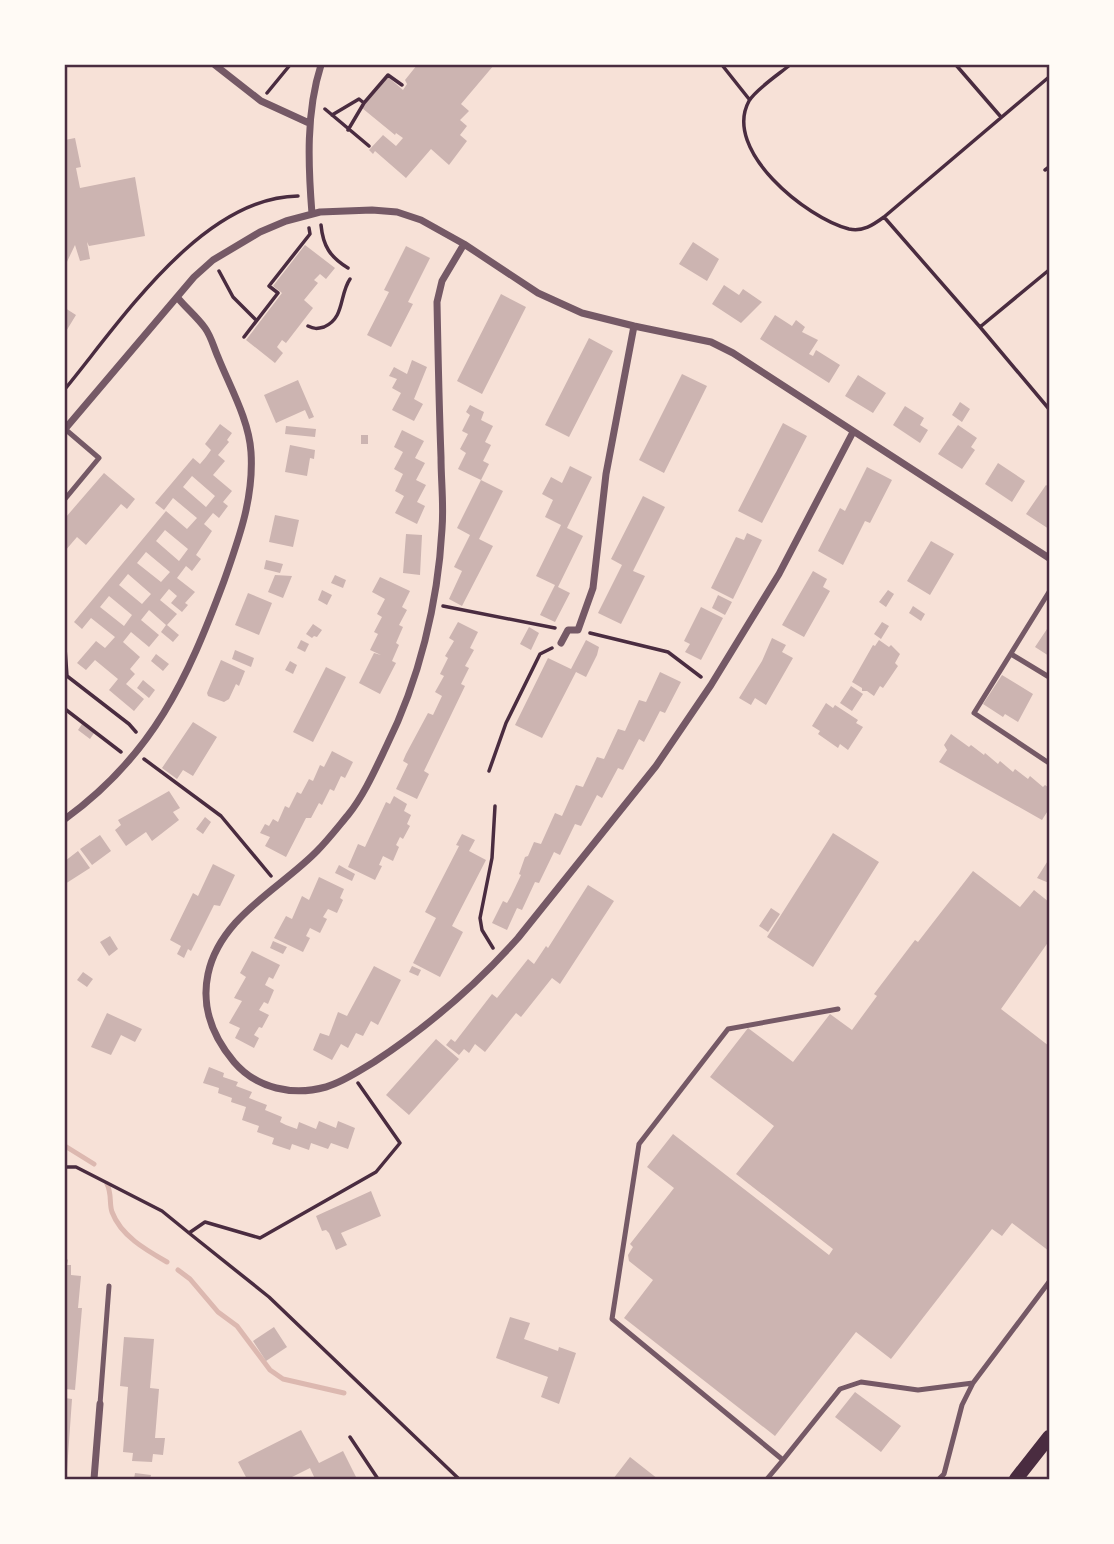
<svg xmlns="http://www.w3.org/2000/svg" width="1114" height="1544" font-family="'Fira Sans',sans-serif">
<style>
.lines{fill:none;stroke-linecap:round;stroke-linejoin:round}
.stream{stroke:#dcb8b0;stroke-width:5}
.building{fill:#ccb4b1;fill-rule:evenodd}
.path{stroke:#4a2c40;stroke-width:3.5}
.service{stroke:#755966;stroke-width:5}
.minor{stroke:#755966;stroke-width:7}
.secondary{stroke:#4a2c40;stroke-width:14}
.neatline{fill:none;stroke:#4a2c40;stroke-width:2.5}
</style>
<rect width="100%" height="100%" fill="#f7e1d7"/>
<g class="lines">
<path class="stream" d="M65 1146 94 1164
M107 1184C112 1194 109 1203 112 1212 121 1236 146 1250 167 1262
M178 1270 190 1279 218 1312 237 1326 270 1370 283 1379 344 1393"/>
</g>
<path class="building" d="M417 65 438 67 440 65H494L461 104 469 111 460 120 467 126 460 135 467 141 449 165 431 149 406 178 375 151 373 154 369 150 383 135 396 146 403 138 396 133 395 135 362 108 388 77 403 90 407 84 405 80Z
M75 138 81 167 76 168 80 188 135 177 145 236 89 246 87 242 90 259 80 261 75 245 65 266V140Z
M693 242 719 259 707 281 679 264Z
M305 245 335 268 326 279 320 274 314 280 318 283 304 300 313 308 286 343 282 340 277 347 283 353 275 363 246 340 282 293 273 286Z
M406 246 430 258 408 302 413 304 391 347 367 335 389 292 384 290Z
M724 285 739 295 743 289 762 302 741 323 712 304Z
M501 294 526 307 482 394 457 381Z
M65 308 76 315 65 333Z
M775 315 792 326 796 320 805 327 802 332 818 340 809 354 813 356 816 350 840 365 829 383 760 339Z
M589 338 613 351 569 437 545 425Z
M412 360 427 367 414 399 423 404 414 421 392 410 401 393 392 388 397 379 389 376 394 367 407 374Z
M682 374 707 386 664 473 639 460Z
M858 375 886 393 873 413 845 396Z
M298 380 314 417 309 419 305 410 276 423 264 395Z
M960 402 970 409 962 422 952 415Z
M470 405 484 412 481 420 493 426 485 442 491 445 483 461 489 464 481 480 458 469 466 453 460 449 468 434 462 431 470 415 466 412Z
M905 406 924 418 920 425 928 430 920 443 893 425Z
M783 423 807 436 762 523 738 511Z
M220 424 232 433 227 440 229 442 218 455 225 461 213 475 232 491 223 502 228 506 219 518 213 513 204 524 212 531 196 555 201 559 192 571 186 566 177 578 195 592 185 603 188 605 182 612 171 603 177 596 169 589 160 600 177 614 167 625 179 635 173 642 161 632 166 625 149 610 141 620 159 635 149 647 131 632 123 642 140 657 130 669 135 674 126 684 144 699 134 711 109 690 118 679 95 660 86 670 77 663 96 641 105 648 115 637 91 618 82 629 74 622 166 511 187 529 197 518 173 498 164 510 155 503 193 458 200 464 206 457 211 450 205 444ZM192 476 215 496 206 507 183 487ZM165 530 188 549 179 561 156 541ZM146 552 170 572 161 582 137 563ZM128 574 151 594 142 604 119 585ZM109 596 132 615 124 626 100 607Z
M958 425 977 438 971 447 975 450 962 469 938 454Z
M286 426 316 429 315 437 285 434Z
M402 430 424 441 415 458 425 463 416 480 426 485 417 502 425 506 417 524 395 513 404 496 395 491 403 474 394 469 403 452 394 447Z
M361 435H368V444H361Z
M290 445 315 450 314 459 310 458 307 476 285 472Z
M998 463 1025 481 1012 502 985 484Z
M570 466 592 477 567 528 583 536 558 587 570 593 555 622 540 615 555 585 536 576 561 525 545 517 553 500 542 494 551 477 562 483Z
M867 467 892 480 870 523 865 521 843 565 818 551 840 508 845 511Z
M104 473 135 499 127 509 121 504 86 545 77 537 65 551V516L66 517Z
M481 480 503 491 479 539 493 546 462 606 449 599 462 571 454 567 470 535 457 528Z
M1046 485 1049 487V529L1026 514Z
M643 496 665 507 633 571 645 576 621 624 598 613 622 565 611 559Z
M275 515 299 520 293 547 269 542Z
M747 533 762 540 733 599 711 588 736 537 744 540Z
M406 534 422 535 420 575 403 573Z
M931 541 954 554 930 595 907 581Z
M266 560 283 564 280 573 264 569Z
M813 571 827 579 823 587 830 591 804 637 782 625Z
M275 575 292 576 283 598 268 592Z
M335 575 346 580 343 588 331 583Z
M380 577 410 591 402 607 407 610 399 625 403 627 396 643 399 645 392 661 396 663 380 694 359 683 374 653 381 655 370 650 378 634 374 632 382 617 377 614 385 599 372 592Z
M322 590 332 595 327 605 318 600Z
M888 590 894 594 886 607 879 602Z
M248 593 272 603 259 635 235 625Z
M718 595 732 602 725 615 712 608Z
M913 606 925 614 921 621 909 613Z
M701 607 723 618 701 660 685 652 690 644 684 641Z
M458 622 478 632 470 648 474 650 465 666 469 668 461 684 465 686 424 771 429 774 417 799 396 789 408 764 403 761 406 754 428 713 433 715 442 696 435 692 444 676 440 674 448 658 445 656 454 641 449 638Z
M882 622 889 626 881 639 874 634Z
M313 624 322 630 317 637 314 636 312 638 306 634Z
M1049 626V656L1035 647Z
M529 627 539 633 531 650 520 644Z
M772 638 786 645 782 652 793 658 766 705 755 698 751 705 739 698 762 661Z
M301 640 309 644 305 652 297 648Z
M586 640 599 647 597 655 586 677 576 672 542 738 515 725 548 658 571 669Z
M879 640 889 647 891 645 900 654 895 663 898 666 883 688 880 686 874 696 867 691H862V688L852 682 873 645 875 646Z
M235 650 254 658 251 667 232 659Z
M156 654 169 664 163 671 151 661Z
M221 660 245 671 239 686 236 684 229 699 224 702 208 696 207 693Z
M290 661 297 665 293 674 285 670Z
M326 667 346 677 313 742 293 732Z
M660 672 681 682 665 713 660 711 644 742 639 739 623 770 618 768 602 798 597 795 581 826 575 824 560 855 554 852 539 883 535 882 522 910 517 908 507 930 492 923 503 901 507 903 511 896 521 875 519 874 525 857 528 856 534 842 541 844 555 813 562 816 576 785 583 787 597 757 604 759 618 729 625 731 639 700 646 702Z
M1002 675 1033 694 1018 722 1005 714 1003 717 983 704Z
M143 680 155 690 149 698 137 688Z
M851 686 863 694 852 711 840 703Z
M826 703 833 708 835 705 858 720 856 723 863 727 848 750 840 744 838 748 818 734 820 731 812 726Z
M193 722 217 737 193 776 183 770 177 779 162 768Z
M82 724 94 733 90 739 78 730Z
M951 734 969 747 971 745 984 755 985 753 998 764 1000 761 1013 772 1015 769 1028 779 1030 776 1043 787 1045 785 1049 788V809L1042 820 939 762 947 750 944 745Z
M332 751 353 762 345 778 341 776 334 791 330 789 322 805 319 803 311 818H306L286 857 265 846 270 837 260 833 265 824 269 826 273 819 278 822 285 806 289 808 297 792 301 794 309 779 313 781 320 765 324 767Z
M169 791 180 808 173 812 179 820 152 841 146 832 126 846 115 830 121 825 118 820Z
M394 796 407 804 404 811 411 815 407 824 410 826 403 839 400 837 396 845 399 847 393 861 383 856 379 865 382 866 375 880 348 867 358 844 365 847 386 802 390 804Z
M205 817 211 822 203 834 196 829Z
M833 833 879 862 813 967 767 937Z
M462 834 475 840 469 851 486 860 452 926 463 932 440 977 413 963 436 918 425 912 459 846 456 845Z
M100 835 111 851 92 865 80 849Z
M78 851 90 868 65 884V861Z
M1049 859V883L1037 878Z
M213 864 235 875 220 906 214 905 191 951 188 949 184 958 177 954 181 946 170 940 193 893 198 896Z
M339 865 355 874 352 881 335 873Z
M973 871 1020 907 1034 890 1049 902V941L1001 1009 1049 1046V1251L1012 1223 1002 1236 992 1229 891 1359 856 1332 775 1436 624 1318 653 1280 629 1261 628 1255 633 1247 630 1244 674 1188 647 1167 673 1134 829 1255 833 1249 736 1174 774 1126 710 1077 748 1028 793 1062 830 1014 852 1030 877 996 874 994 915 940 918 942Z
M319 877 344 889 340 898 343 900 337 913 328 909 323 917 327 919 320 933 310 928 306 936 310 938 303 952 274 938 286 916 292 919 302 896 309 900Z
M588 885 614 901 560 984 552 978 521 1017 516 1013 485 1052 475 1044 469 1053 464 1049 459 1055 446 1045 451 1039 455 1042 492 994 497 998 528 959 534 964 546 946 548 948Z
M771 908 780 914 768 932 759 926Z
M110 936 118 949 109 956 100 942Z
M273 941 287 947 283 954 270 948Z
M252 951 280 965 273 979 269 977 265 985 274 990 268 1004 264 1002 259 1010 269 1015 262 1028 259 1027 254 1035 259 1038 254 1048 235 1038 240 1028 229 1023 242 1001 234 998 246 977 240 973Z
M374 966 401 980 378 1025 371 1021 363 1036 356 1033 348 1048 341 1044 332 1060 313 1050 320 1033 329 1036 338 1012 347 1016Z
M412 966 421 970 418 976 409 972Z
M83 972 93 979 87 987 77 980Z
M107 1013 142 1029 135 1042 121 1035 111 1055 91 1047Z
M436 1039 459 1059 409 1115 386 1095Z
M209 1067 224 1073 223 1077 238 1082 236 1086 252 1092 249 1098 267 1105 265 1110 282 1117 280 1122 286 1125 297 1129 299 1122 316 1129 319 1121 336 1128 338 1121 355 1128 348 1149 331 1143 328 1149 311 1143 309 1150 292 1144 290 1150 272 1144 274 1138 257 1132 259 1126 242 1120 246 1107 231 1102 232 1098 218 1093 219 1088 203 1083Z
M371 1191 381 1216 341 1233 347 1245 336 1250 329 1233 326 1230 322 1231 316 1216Z
M65 1257 68 1260 67 1265H71V1275L81 1276 78 1308H82L75 1390 65 1389Z
M510 1317 530 1323 524 1339 558 1351 559 1347 576 1353 559 1404 541 1397 548 1377 496 1358Z
M274 1327 287 1347 266 1361 253 1341Z
M124 1337 154 1339 150 1388 159 1389 155 1438H165L163 1455 153 1454 152 1462 132 1461 133 1453 123 1452 128 1387 120 1386Z
M855 1392 901 1426 881 1452 835 1417Z
M65 1398 72 1399 67 1470H65Z
M301 1430 319 1463 343 1451 357 1479H315L310 1468 288 1479H247L238 1462Z
M630 1457 658 1479H613Z
M135 1473 151 1475 150 1479H134Z"/>
<g class="lines">
<path class="path" d="M722 65 749 99
M790 65C779 74 755 90 749 101 722 150 806 218 849 229 863 232 873 225 884 217L1049 77
M956 65 1001 117
M267 93 290 65
M325 109 369 146
M332 115 359 99 364 103
M348 130 364 103 388 75 402 85
M1045 170 1049 167
M884 217 980 327
M321 225C323 246 330 257 348 268
M1049 270 980 327 1049 409
M219 271 233 297 256 320
M308 326C314 329 317 329 324 327 345 318 339 295 350 279
M244 337 278 293 269 286 310 234 309 228
M65 389C121 321 202 197 298 196
M443 606 555 628
M590 633 668 652 701 677
M65 648 67 676 129 724 136 732
M65 709 121 752
M144 759 221 816 271 876
M489 771 506 723 540 654 552 648
M493 948 482 930 480 918 492 858 495 806
M358 1083 400 1143 376 1172 260 1238 205 1222 189 1233 269 1297 459 1479
M65 1167H76L162 1211 189 1233
M350 1437 378 1479"/>
<path class="service" d="M65 429 99 458 65 499
M1049 592 974 713 1049 763
M1011 654 1049 677
M838 1009 728 1029 639 1144 612 1319 783 1460 840 1389 861 1382 918 1390 973 1383
M100 1404 109 1286
M767 1479 783 1460
M939 1479 944 1474 962 1405 973 1383 1049 1282"/>
<path class="minor" d="M215 65 261 101 309 123
M312 214C308 164 306 112 321 65
M464 244 442 281 437 302C438 354 439 405 441 457 441 481 444 505 442 529 438 603 419 681 386 747 375 770 364 795 348 815 338 827 328 840 317 851 280 889 220 917 208 974 201 1007 213 1037 234 1062 257 1089 293 1096 326 1087 343 1082 359 1071 374 1062 426 1028 476 985 518 938L656 766 711 685 779 574 853 432
M65 429 194 277 213 260 260 232 286 221 320 212 372 210 397 212 421 220 464 244 538 293 582 313 634 326 711 342 733 353 1049 558
M561 643 568 630H578L593 588 606 474 634 326
M65 819C153 755 187 680 224 581 239 538 254 498 251 452 249 420 230 387 218 357 214 348 211 336 205 328 197 317 186 308 177 297
M94 1479 100 1404"/>
<path class="secondary" d="M1016 1479 1049 1437"/>
</g>
<rect width="1114" height="1544" fill="none" stroke="#fffaf5" stroke-width="133"/>
<rect x="66" y="66" width="982" height="1412" class="neatline"/>
</svg>
